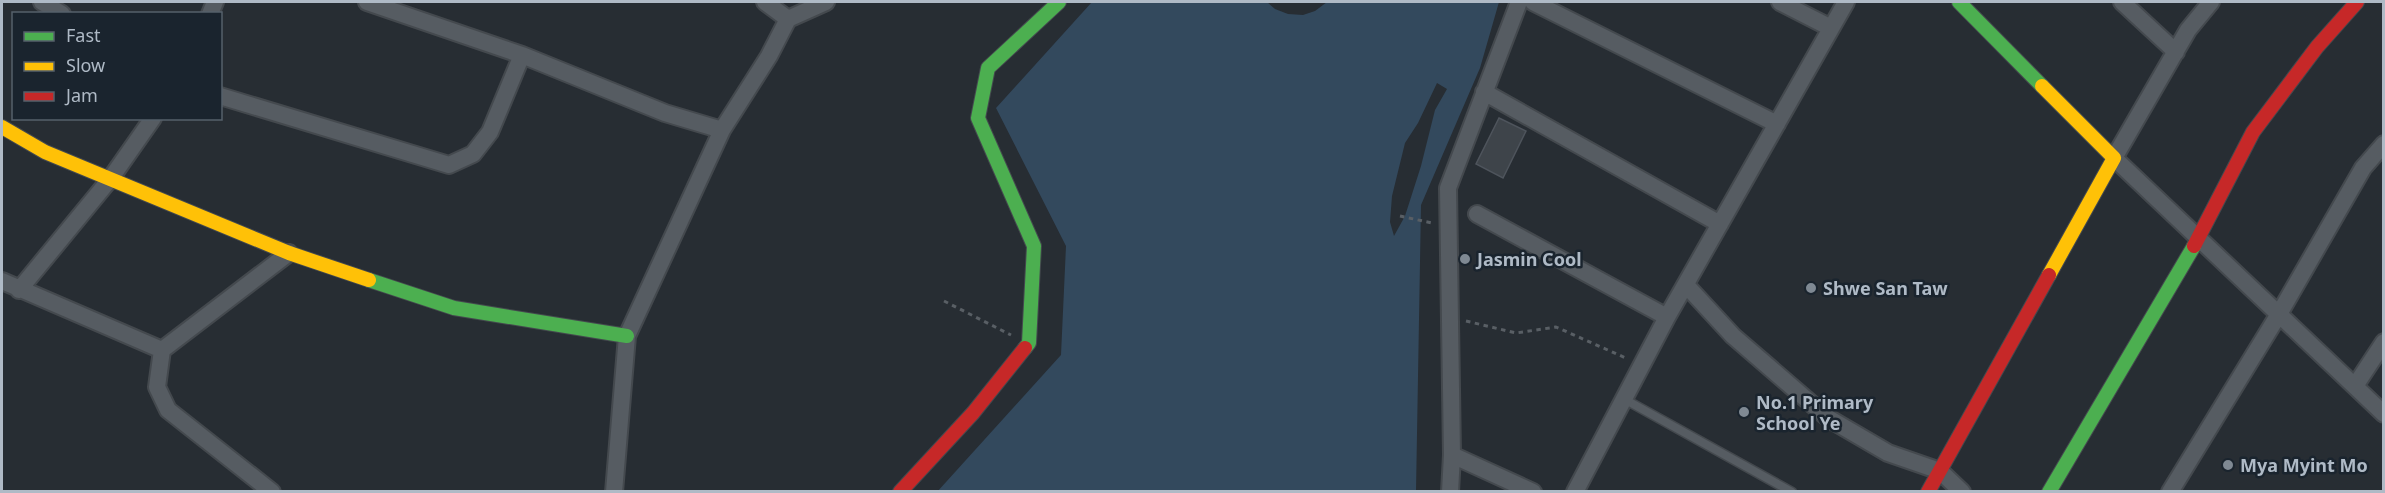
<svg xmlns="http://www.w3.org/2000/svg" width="2385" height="493" font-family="'Noto Sans',sans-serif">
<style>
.water{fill:#33495d;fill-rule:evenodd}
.pier{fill:#272d33}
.building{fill:#3e444a;stroke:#4e545c;stroke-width:1.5}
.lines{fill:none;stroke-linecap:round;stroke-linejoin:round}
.lane-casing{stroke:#44494e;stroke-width:11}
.street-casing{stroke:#44494e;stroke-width:20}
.fast-casing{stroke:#44494e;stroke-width:16}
.slow-casing{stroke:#44494e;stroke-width:16}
.jam-casing{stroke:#44494e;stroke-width:16}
.path{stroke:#595f65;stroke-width:3;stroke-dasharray:4.5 4.5;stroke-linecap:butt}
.lane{stroke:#565c62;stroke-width:8}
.street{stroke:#565c62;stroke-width:16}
.fast{stroke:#4caf50;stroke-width:14}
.slow{stroke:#ffc107;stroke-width:14}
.jam{stroke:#c62828;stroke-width:14}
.poi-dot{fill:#7f8993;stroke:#1a242e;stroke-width:2}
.labels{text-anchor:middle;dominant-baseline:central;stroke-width:5;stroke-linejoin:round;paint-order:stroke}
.poi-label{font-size:18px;font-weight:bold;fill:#afbac6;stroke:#1a242e;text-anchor:start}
</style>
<rect width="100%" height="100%" fill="#272d33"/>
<path class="water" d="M1092 2H1499L1480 68 1421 205 1416 491 937 492 1061 355 1066 246 996 108ZM1437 83 1447 89 1435 110 1421 166 1405 216 1394 236 1390 222 1392 196 1405 143 1418 123Z"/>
<path class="pier" d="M1267 2H1327L1315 11 1303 15 1288 14 1275 9Z"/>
<path class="building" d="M1499 118 1526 131 1503 178 1476 164Z"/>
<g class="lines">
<defs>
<path id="lane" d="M1624 399 1792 492"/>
<path id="street" d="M42 2 62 14
M367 2 522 55 665 113 722 130
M765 2 788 19
M1533 2 1777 124
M1780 2 1831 28
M2122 2 2176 52
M2211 2 2188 30 2114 158 2384 414
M210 14 215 2
M1484 92 1720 224
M220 96 449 165 473 154 490 132 522 55
M1477 214 1667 317
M2 281 162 350 289 253
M1686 285 1733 336 1828 418 1888 453 1940 471 1962 492
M19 290 111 178 153 118
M162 350 157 387 168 410 272 492
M2355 386 2384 342
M1452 455 1448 188 1519 2
M614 492 627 336 722 130 769 56 788 19 826 2
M1450 492 1452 455 1533 492
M1575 492 1667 317 1846 2
M2170 492 2279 314 2363 168 2384 144"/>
<path id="fast" d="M1959 2 2042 86
M369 280 454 308 627 336
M1025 348 1029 343 1034 246 978 118 988 68 1059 2
M2049 492 2194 246"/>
<path id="slow" d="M2042 86 2114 158 2049 275
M2 127 45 152 289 253 369 280"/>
<path id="jam" d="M2194 246 2253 132 2317 47 2357 2
M900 492 973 413 1025 348
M1928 492 2049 275"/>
</defs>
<use href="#lane" class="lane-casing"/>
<use href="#street" class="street-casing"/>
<use href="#fast" class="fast-casing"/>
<use href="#slow" class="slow-casing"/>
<use href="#jam" class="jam-casing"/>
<path class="path" d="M1400 216 1432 223
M944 301 1011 335
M1466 321 1516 333 1556 327 1628 359"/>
<use href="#lane" class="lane"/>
<use href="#street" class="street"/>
<use href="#fast" class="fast"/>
<use href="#slow" class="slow"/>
<use href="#jam" class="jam"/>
</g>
<g class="poi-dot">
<circle cx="1465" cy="259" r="6"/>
<circle cx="1811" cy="288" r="6"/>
<circle cx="1744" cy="412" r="6"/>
<circle cx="2228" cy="465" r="6"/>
</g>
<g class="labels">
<g class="poi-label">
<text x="1477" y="259">Jasmin Cool</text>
<text x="1823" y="288">Shwe San Taw</text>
<text x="1756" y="402">No.1 Primary<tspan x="1756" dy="21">School Ye</tspan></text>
<text x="2240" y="465">Mya Myint Mo</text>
</g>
</g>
<rect width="2385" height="493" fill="none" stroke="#afbac6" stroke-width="6"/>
<rect x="12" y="12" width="210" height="108" fill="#1a242e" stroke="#56606b" stroke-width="1.5"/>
<rect x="24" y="32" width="30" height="9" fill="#4caf50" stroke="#56606b" stroke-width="1.5"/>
<text x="66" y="42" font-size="18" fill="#afbac6">Fast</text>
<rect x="24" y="62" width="30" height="9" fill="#ffc107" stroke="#56606b" stroke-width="1.5"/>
<text x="66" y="72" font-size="18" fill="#afbac6">Slow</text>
<rect x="24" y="92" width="30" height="9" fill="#c62828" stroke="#56606b" stroke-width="1.5"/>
<text x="66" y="102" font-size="18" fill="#afbac6">Jam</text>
</svg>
